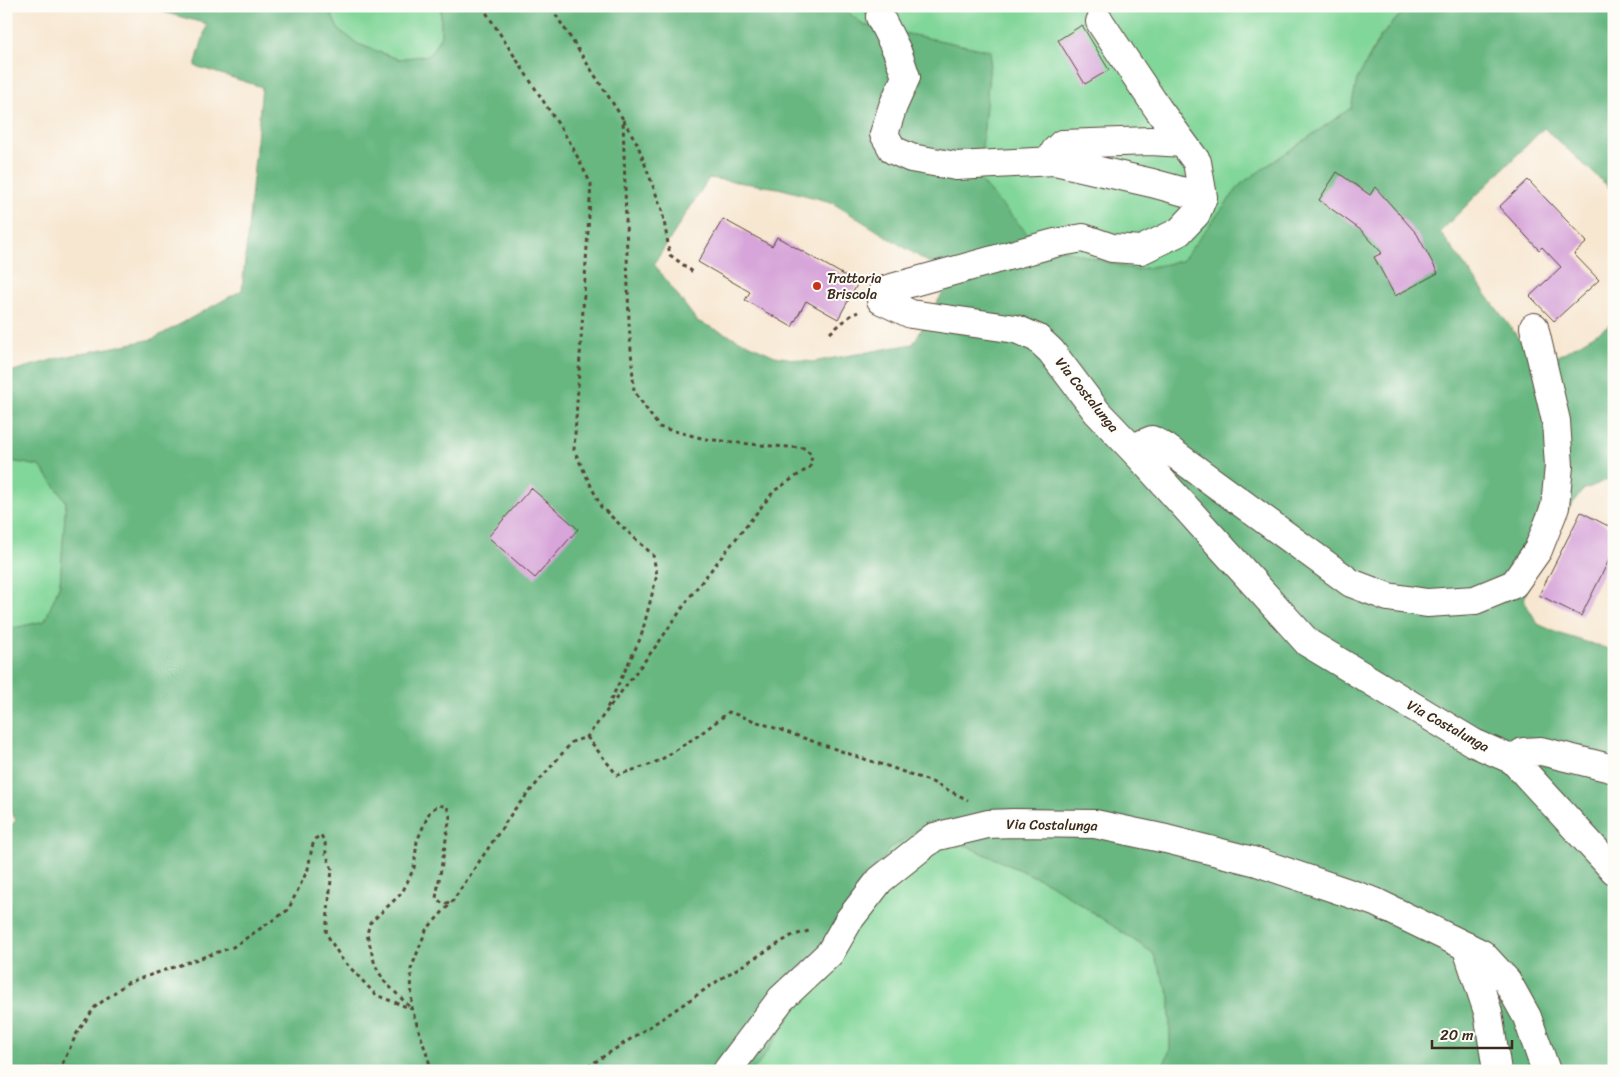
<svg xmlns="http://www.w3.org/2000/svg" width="1620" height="1077" font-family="Sriracha,sans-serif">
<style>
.green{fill:#81d699;stroke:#5e805c}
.forest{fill:#68b781;stroke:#527050;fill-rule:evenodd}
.building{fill:#d7a5d9}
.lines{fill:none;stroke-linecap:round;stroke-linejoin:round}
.minor-casing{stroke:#574639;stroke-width:30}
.path{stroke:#574639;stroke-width:3;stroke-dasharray:4 4;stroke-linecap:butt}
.minor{stroke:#fff;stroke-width:28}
.poi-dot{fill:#c8321e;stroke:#fdfcf7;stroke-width:2}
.labels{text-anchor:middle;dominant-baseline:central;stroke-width:4;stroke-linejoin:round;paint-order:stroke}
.poi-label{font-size:14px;fill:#3b2a1e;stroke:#fdfcf7;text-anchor:start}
.street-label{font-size:14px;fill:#3b2a1e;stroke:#fdfcf7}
</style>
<rect width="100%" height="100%" fill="#fdfcf7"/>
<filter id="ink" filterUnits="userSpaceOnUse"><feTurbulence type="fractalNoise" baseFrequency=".02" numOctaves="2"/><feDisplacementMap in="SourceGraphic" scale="10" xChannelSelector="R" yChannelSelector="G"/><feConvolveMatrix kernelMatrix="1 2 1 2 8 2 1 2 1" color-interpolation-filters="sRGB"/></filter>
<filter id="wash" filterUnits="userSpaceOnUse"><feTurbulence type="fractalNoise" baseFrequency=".0096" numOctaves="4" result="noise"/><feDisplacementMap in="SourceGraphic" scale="20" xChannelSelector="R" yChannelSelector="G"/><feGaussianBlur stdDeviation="1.12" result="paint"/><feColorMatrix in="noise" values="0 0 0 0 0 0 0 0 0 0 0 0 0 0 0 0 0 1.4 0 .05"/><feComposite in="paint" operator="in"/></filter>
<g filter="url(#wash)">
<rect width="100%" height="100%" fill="#f7e7d1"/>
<path class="green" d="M328 6H441V35L430 55 398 59 358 44 338 29Z
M840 6H1408L1379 38 1357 80 1351 108 1241 184 1182 261 1135 270 1035 242 979 180 991 51 864 25Z
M6 460 40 466 66 501 60 584 45 621 13 628H6Z
M924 827 1049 883 1153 953 1170 996V1050L1161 1071H752L818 974 889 849Z"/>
<path class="forest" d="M165 6H328L338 29 358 44 398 59 430 55 441 35V6H840L864 25 991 51 979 180 1035 242 1135 270 1182 261 1241 184 1351 108 1357 80 1380 38 1408 6H1614V189L1612 190 1544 128 1440 232 1540 367 1614 323V477L1583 490 1550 534 1531 574 1524 601 1538 624 1560 634 1609 649 1614 648V1071H1161L1170 1050V996L1153 953 1049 883 924 827 889 849 818 974 758 1065 752 1071H6V830L16 820 6 806V628H13L45 621 60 584 66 501 40 466 6 460V373L59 358 153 339 242 290 262 87 195 66 207 24 163 12ZM709 178 778 188 831 202 952 277 913 344 812 362 775 356 697 321 654 264Z"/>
<g id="blocks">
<path class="building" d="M1082 25 1109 70 1085 84 1058 40Z
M1337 172 1370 195 1375 187 1417 234 1438 273 1395 296 1374 257 1382 253 1362 231 1319 200Z
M1528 180 1587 242 1574 254 1599 280 1554 321 1530 296 1561 267 1542 247 1539 250 1499 207Z
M723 219 772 246 777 237 858 283 838 319 806 301 792 327 745 300 750 292 698 262Z
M531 488 578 529 535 578 488 537Z
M1581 512 1614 529V550L1581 616 1539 595Z"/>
</g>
</g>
<g filter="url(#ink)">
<use href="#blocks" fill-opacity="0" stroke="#574639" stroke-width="1"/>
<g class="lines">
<defs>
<path id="minor" d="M880 17 897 51 906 77 893 106 884 134 893 150 911 158 956 166 1055 161
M1100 22 1158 109 1197 162 1203 197 1196 214 1179 232 1141 250 1112 248 1083 238 1055 243 888 289 883 291 881 300 911 314 1016 329 1037 338 1051 351 1097 412 1142 459 1308 643 1474 743 1513 760
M1183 143 1151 141 1062 144 1055 151V161L1152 183 1203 197
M1142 459V444L1152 440 1165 447 1351 583 1388 597 1427 603 1475 600 1514 584 1538 550 1555 507 1559 466 1556 421 1534 327
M1614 769 1541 751 1523 752 1513 760 1614 870
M1466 946 1488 1012 1497 1071
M727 1071 781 999 830 953 849 920 880 880 934 837 988 824 1013 823 1095 824 1166 839 1257 862 1375 902 1482 954 1507 981 1527 1017 1546 1071"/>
</defs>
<use href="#minor" class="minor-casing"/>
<path class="path" d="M482 6 571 144 591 184 574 450 601 507 653 555 657 575 641 637 607 708
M623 120 637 143 662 210 670 255 693 272
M830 333 850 316 858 312
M587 737 617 775 652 764 662 759 699 735 729 712 861 758 887 766 932 782 968 800
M409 1006 384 981 375 965 367 934 370 923 402 893 414 868 417 841 430 811 439 805 447 807 450 816 436 898 443 904 451 902
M59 1071 77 1033 95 1007 127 983 233 947 288 910 308 869 312 847 315 839 321 835 325 843 326 854 332 869 326 933 341 958 376 995 412 1009
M432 1071 412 1009 411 969 426 930 452 902 514 810 572 742 587 737 659 642 692 594 774 491 810 467 812 455 805 448 759 445 705 439 659 427 634 391 629 323 623 119 550 6
M581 1071 660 1020 722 978 791 936 812 930
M686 1071 701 1068"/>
<use href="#minor" class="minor"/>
</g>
</g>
<circle class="poi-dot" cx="817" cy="286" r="5"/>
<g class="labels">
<g class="poi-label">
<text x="827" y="278">Trattoria<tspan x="827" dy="16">Briscola</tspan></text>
</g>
<g class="street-label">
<text transform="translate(1087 395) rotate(51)">Via Costalunga</text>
<text transform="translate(1448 726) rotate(29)">Via Costalunga</text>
<text transform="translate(1052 825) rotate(1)">Via Costalunga</text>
</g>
</g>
<rect width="1620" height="1077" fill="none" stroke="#fdfcf7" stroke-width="25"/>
<path d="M1432 1040v8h80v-8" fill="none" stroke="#3b2a1e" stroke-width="2.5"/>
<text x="1440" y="1040" font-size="15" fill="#3b2a1e" stroke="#fdfcf7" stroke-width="4" paint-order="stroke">20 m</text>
</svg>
